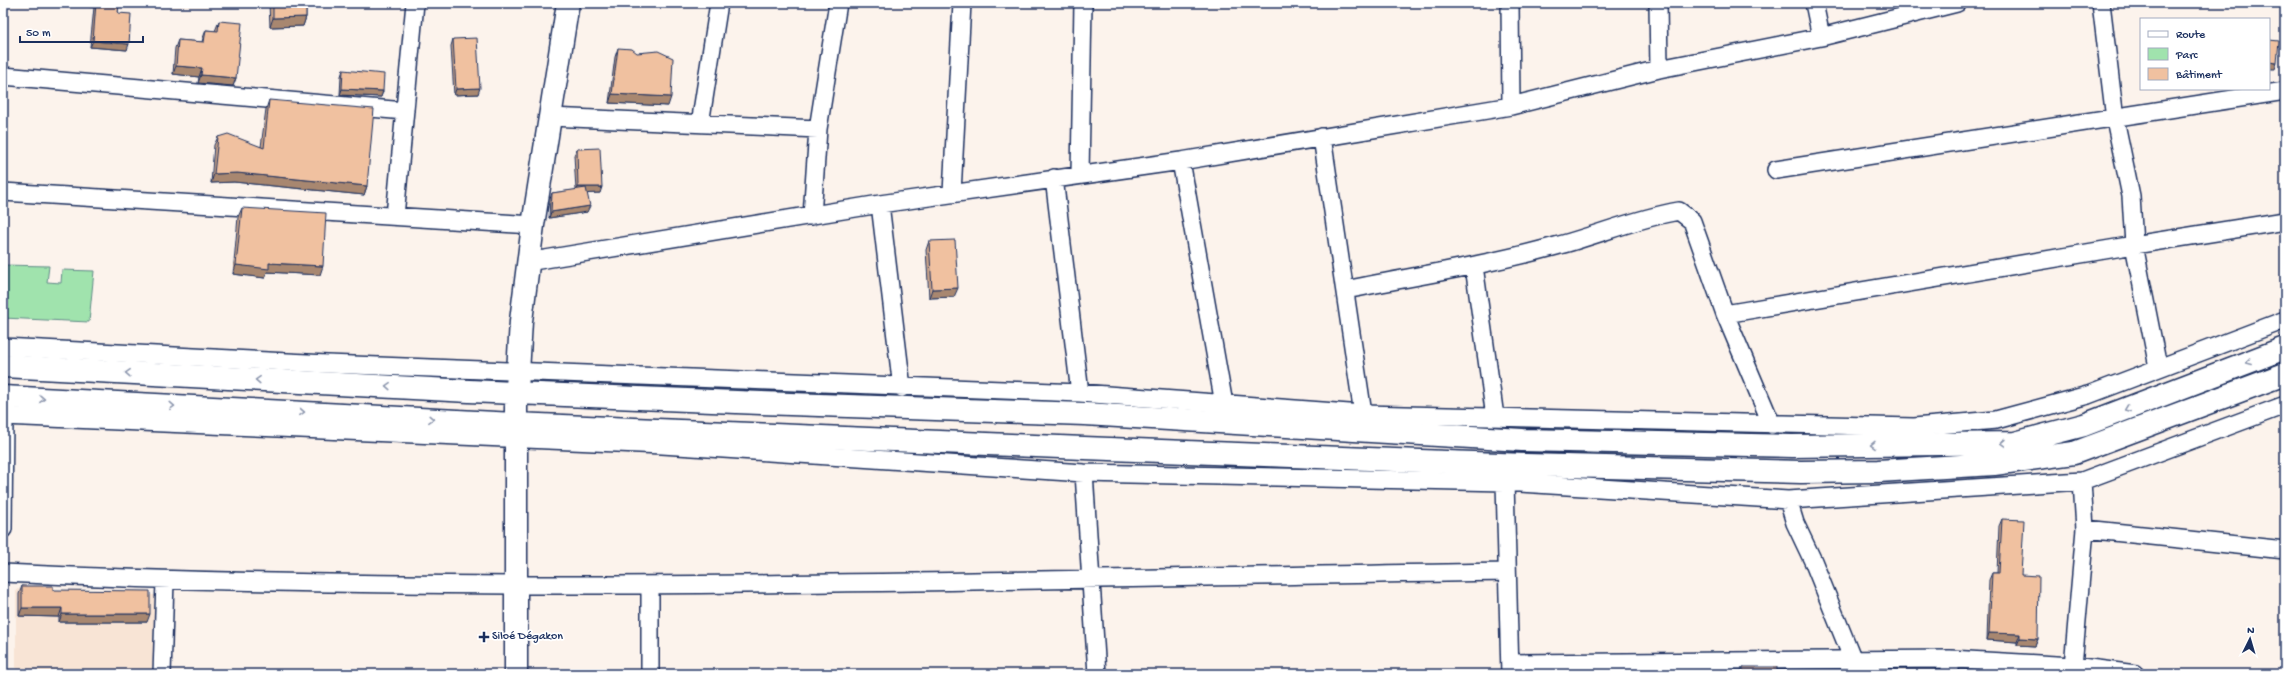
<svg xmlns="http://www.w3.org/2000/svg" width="2288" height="677" font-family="'Gochi Hand',sans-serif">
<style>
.built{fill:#f8e4d5}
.green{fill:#a0e3ad;stroke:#5e8986}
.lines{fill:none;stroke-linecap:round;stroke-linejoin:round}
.street-casing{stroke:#1b2f5e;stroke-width:20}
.secondary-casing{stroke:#1b2f5e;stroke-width:25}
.street{stroke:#fff;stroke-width:17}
.secondary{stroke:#fff;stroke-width:22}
.wall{fill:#cea68a;stroke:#1b2f5e}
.shaded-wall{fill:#a88770;stroke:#1b2f5e}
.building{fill:#f0c1a0;stroke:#1b2f5e}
.oneway{stroke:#8d97ae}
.poi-dot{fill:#1b2f5e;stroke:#fff;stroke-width:1.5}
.labels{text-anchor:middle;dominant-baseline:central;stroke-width:3.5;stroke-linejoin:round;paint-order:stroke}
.poi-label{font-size:12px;fill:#1b2f5e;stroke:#fff;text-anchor:start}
</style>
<rect width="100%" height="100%" fill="#fcf3ec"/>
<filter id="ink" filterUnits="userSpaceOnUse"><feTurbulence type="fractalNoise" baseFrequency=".025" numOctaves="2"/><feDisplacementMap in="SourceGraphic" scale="8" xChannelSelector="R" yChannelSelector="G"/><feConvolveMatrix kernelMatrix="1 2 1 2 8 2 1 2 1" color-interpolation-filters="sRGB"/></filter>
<g filter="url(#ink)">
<path class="built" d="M16 589 155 595 152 674H16Z"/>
<path class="green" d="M3 265 49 266 47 282 61 283 62 270 94 271 89 322 3 318Z"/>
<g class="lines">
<defs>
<path id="street" d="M1510 3 1511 106
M1658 3 1659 69
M1814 3 1821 37
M3 76 405 111
M550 117 818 129
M700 124 719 3
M1322 137 1363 414
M1181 161 1224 404
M1776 170 2285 91
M1080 174 1083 3
M1054 178 1080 393
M3 192 533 225
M952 193 962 3
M880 204 902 388
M395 216 415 3
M812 216 818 129 838 3
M527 262 880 204 1181 161 1511 106 1659 69 1821 37 1957 3
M1474 266 1495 417
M1345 290C1415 276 1487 265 1556 246 1598 235 1637 218 1679 211L1692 221 1725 314 1772 425
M1725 314 2134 245 2131 196 2115 119 2101 3
M3 347 327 364 1080 393 1363 414 1914 427 1996 420 2088 395 2285 320
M2158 367 2134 245 2285 221
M3 416 662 445 1084 473 1505 482 1788 500 2082 481 2285 405
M1084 473 1097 674
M1505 482 1510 674
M1788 500 1795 523 1813 561 1853 660
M3 529 4 416
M2085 529 2285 550
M3 573C504 597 1006 579 1507 572
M650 585V674
M1950 659V674
M1510 663 1950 659 2073 666 2136 674
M2073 666 2085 529 2082 481
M162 674 165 581"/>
<path id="secondary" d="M3 366 469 391 761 403 1085 414 1522 440 1792 446 2015 443 2084 425 2285 348
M3 397 516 424 1084 448 1525 465 1801 472 1878 471 1994 464 2074 453 2285 374
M516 674V407L521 321 533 225 568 3"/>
</defs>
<use href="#street" class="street-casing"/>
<use href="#secondary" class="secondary-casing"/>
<use href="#street" class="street"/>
<use href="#secondary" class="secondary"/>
</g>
<path class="wall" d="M60 3H119L118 13 127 50 90 47 94 7 60 4Z
M269 3H306V17L303 26 270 27Z
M219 21 236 78 233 86 198 83 199 77 173 74 175 48 178 40 202 42 203 38 206 30 215 31Z
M453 39 478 94 454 95 451 46Z
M618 48 668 106 609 103 615 57Z
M343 70 383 91 381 97 340 95 341 76Z
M269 100 367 186 364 195 234 182 211 183 214 145 218 137 261 147 266 109Z
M577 149 600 193H587V212L549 218 550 199 552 193 576 190 574 155Z
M242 208 320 275 267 272 265 278 233 274 238 217Z
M929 241 954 297 929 298 926 250Z
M2002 519 2021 575 2038 639 2035 646 2017 645V642L1987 640 1989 580 1992 573H1997L1999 526Z
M22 586 53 590 147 622H59V617L19 616V594Z
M1743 667 1777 674H1741Z"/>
<path class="shaded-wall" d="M60 3H95L94 7 60 4Z
M306 17 303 26 270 27 273 18Z
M93 41 129 44 127 50 90 47Z
M2269 62 2277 63 2275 69H2269Z
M176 66 202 68 199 77 173 74Z
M201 75 236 78 233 86 198 83Z
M480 88 478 94 454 95 456 89Z
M342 89 383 91 381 97 340 95Z
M612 94 671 97 668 106 609 103Z
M237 173 367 186 364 195 234 182 211 183 214 174Z
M578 187H602L600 193 576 194Z
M590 206 587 212 549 218 551 212Z
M269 263 323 266 320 275 267 272 265 278 233 274 236 265Z
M958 288 954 297 929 298 932 289Z
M22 608H62L59 617 19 616Z
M62 614H150L147 622H59Z
M1989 633 2020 634 2017 642 1987 640Z
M2020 638 2038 639 2035 646 2017 645Z"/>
<path class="building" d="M96 3H119L118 13 131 14 129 44 93 41Z
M273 3H306V17L273 18Z
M219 21 242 23 236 78 201 75 202 68 176 66 178 40 204 42 206 30 218 31Z
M477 38 480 88 456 89 453 39Z
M2269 40 2279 41 2277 63 2269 62Z
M618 48 632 49 637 53 658 51 673 58 671 97 612 94Z
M343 70 384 74 383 91 342 89Z
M269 100 374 109 367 186 237 173 214 174 218 137 228 134 264 148Z
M600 148 602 187H578L577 149Z
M586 188 590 206 551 212 552 193Z
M242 208 326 213 323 266 269 263V269L236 265Z
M955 240 958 288 932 289 929 241Z
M2002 519 2024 520 2021 575 2039 576 2038 639 2020 638V634L1989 633 1992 573H1999Z
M22 586H53V590L150 591V614H62V608H22Z
M1743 667H1777V674H1743Z"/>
<defs><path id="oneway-chevron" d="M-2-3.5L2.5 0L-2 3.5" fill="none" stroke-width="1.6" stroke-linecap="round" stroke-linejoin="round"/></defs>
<g class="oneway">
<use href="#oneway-chevron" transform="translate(2249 362) rotate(159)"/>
<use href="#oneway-chevron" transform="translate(128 373) rotate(-177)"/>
<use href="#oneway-chevron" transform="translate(258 380) rotate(-177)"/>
<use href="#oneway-chevron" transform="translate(388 386) rotate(-177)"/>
<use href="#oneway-chevron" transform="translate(42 399) rotate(3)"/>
<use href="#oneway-chevron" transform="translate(172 406) rotate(3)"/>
<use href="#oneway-chevron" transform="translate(2127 409) rotate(159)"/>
<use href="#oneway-chevron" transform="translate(302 412) rotate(3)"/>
<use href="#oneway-chevron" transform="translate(431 419) rotate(3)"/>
<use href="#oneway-chevron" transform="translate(2003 443) rotate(179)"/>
<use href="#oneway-chevron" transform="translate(1873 445) rotate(179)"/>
</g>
</g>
<path class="poi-dot" d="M482 631h4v4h4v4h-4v4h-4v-4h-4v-4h4z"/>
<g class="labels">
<g class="poi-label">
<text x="492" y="637">Siloé Dégakon</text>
</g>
</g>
<rect width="2288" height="677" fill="none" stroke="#fff" stroke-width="16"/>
<rect x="8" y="8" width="2272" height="661" fill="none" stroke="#1b2f5e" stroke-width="1.5" filter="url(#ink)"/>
<rect x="2140" y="18" width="130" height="72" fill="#ffffff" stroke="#a4acbf"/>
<rect x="2148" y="31" width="20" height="6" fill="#ffffff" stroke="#a4acbf"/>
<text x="2176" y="38" font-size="12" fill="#1b2f5e">Route</text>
<rect x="2148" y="48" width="20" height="12" fill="#a0e3ad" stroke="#a4acbf"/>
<text x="2176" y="58" font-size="12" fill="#1b2f5e">Parc</text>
<rect x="2148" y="68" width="20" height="12" fill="#f0c1a0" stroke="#a4acbf"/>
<text x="2176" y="78" font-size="12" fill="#1b2f5e">Bâtiment</text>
<g transform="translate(2250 639) rotate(5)" stroke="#ffffff" stroke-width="3" paint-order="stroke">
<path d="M0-3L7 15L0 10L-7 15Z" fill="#1b2f5e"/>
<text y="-6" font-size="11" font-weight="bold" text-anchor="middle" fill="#1b2f5e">N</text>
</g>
<path d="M20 36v6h123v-6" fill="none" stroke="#1b2f5e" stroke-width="2"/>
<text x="26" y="36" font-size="12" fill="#1b2f5e" stroke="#ffffff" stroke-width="3" paint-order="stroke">50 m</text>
</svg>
